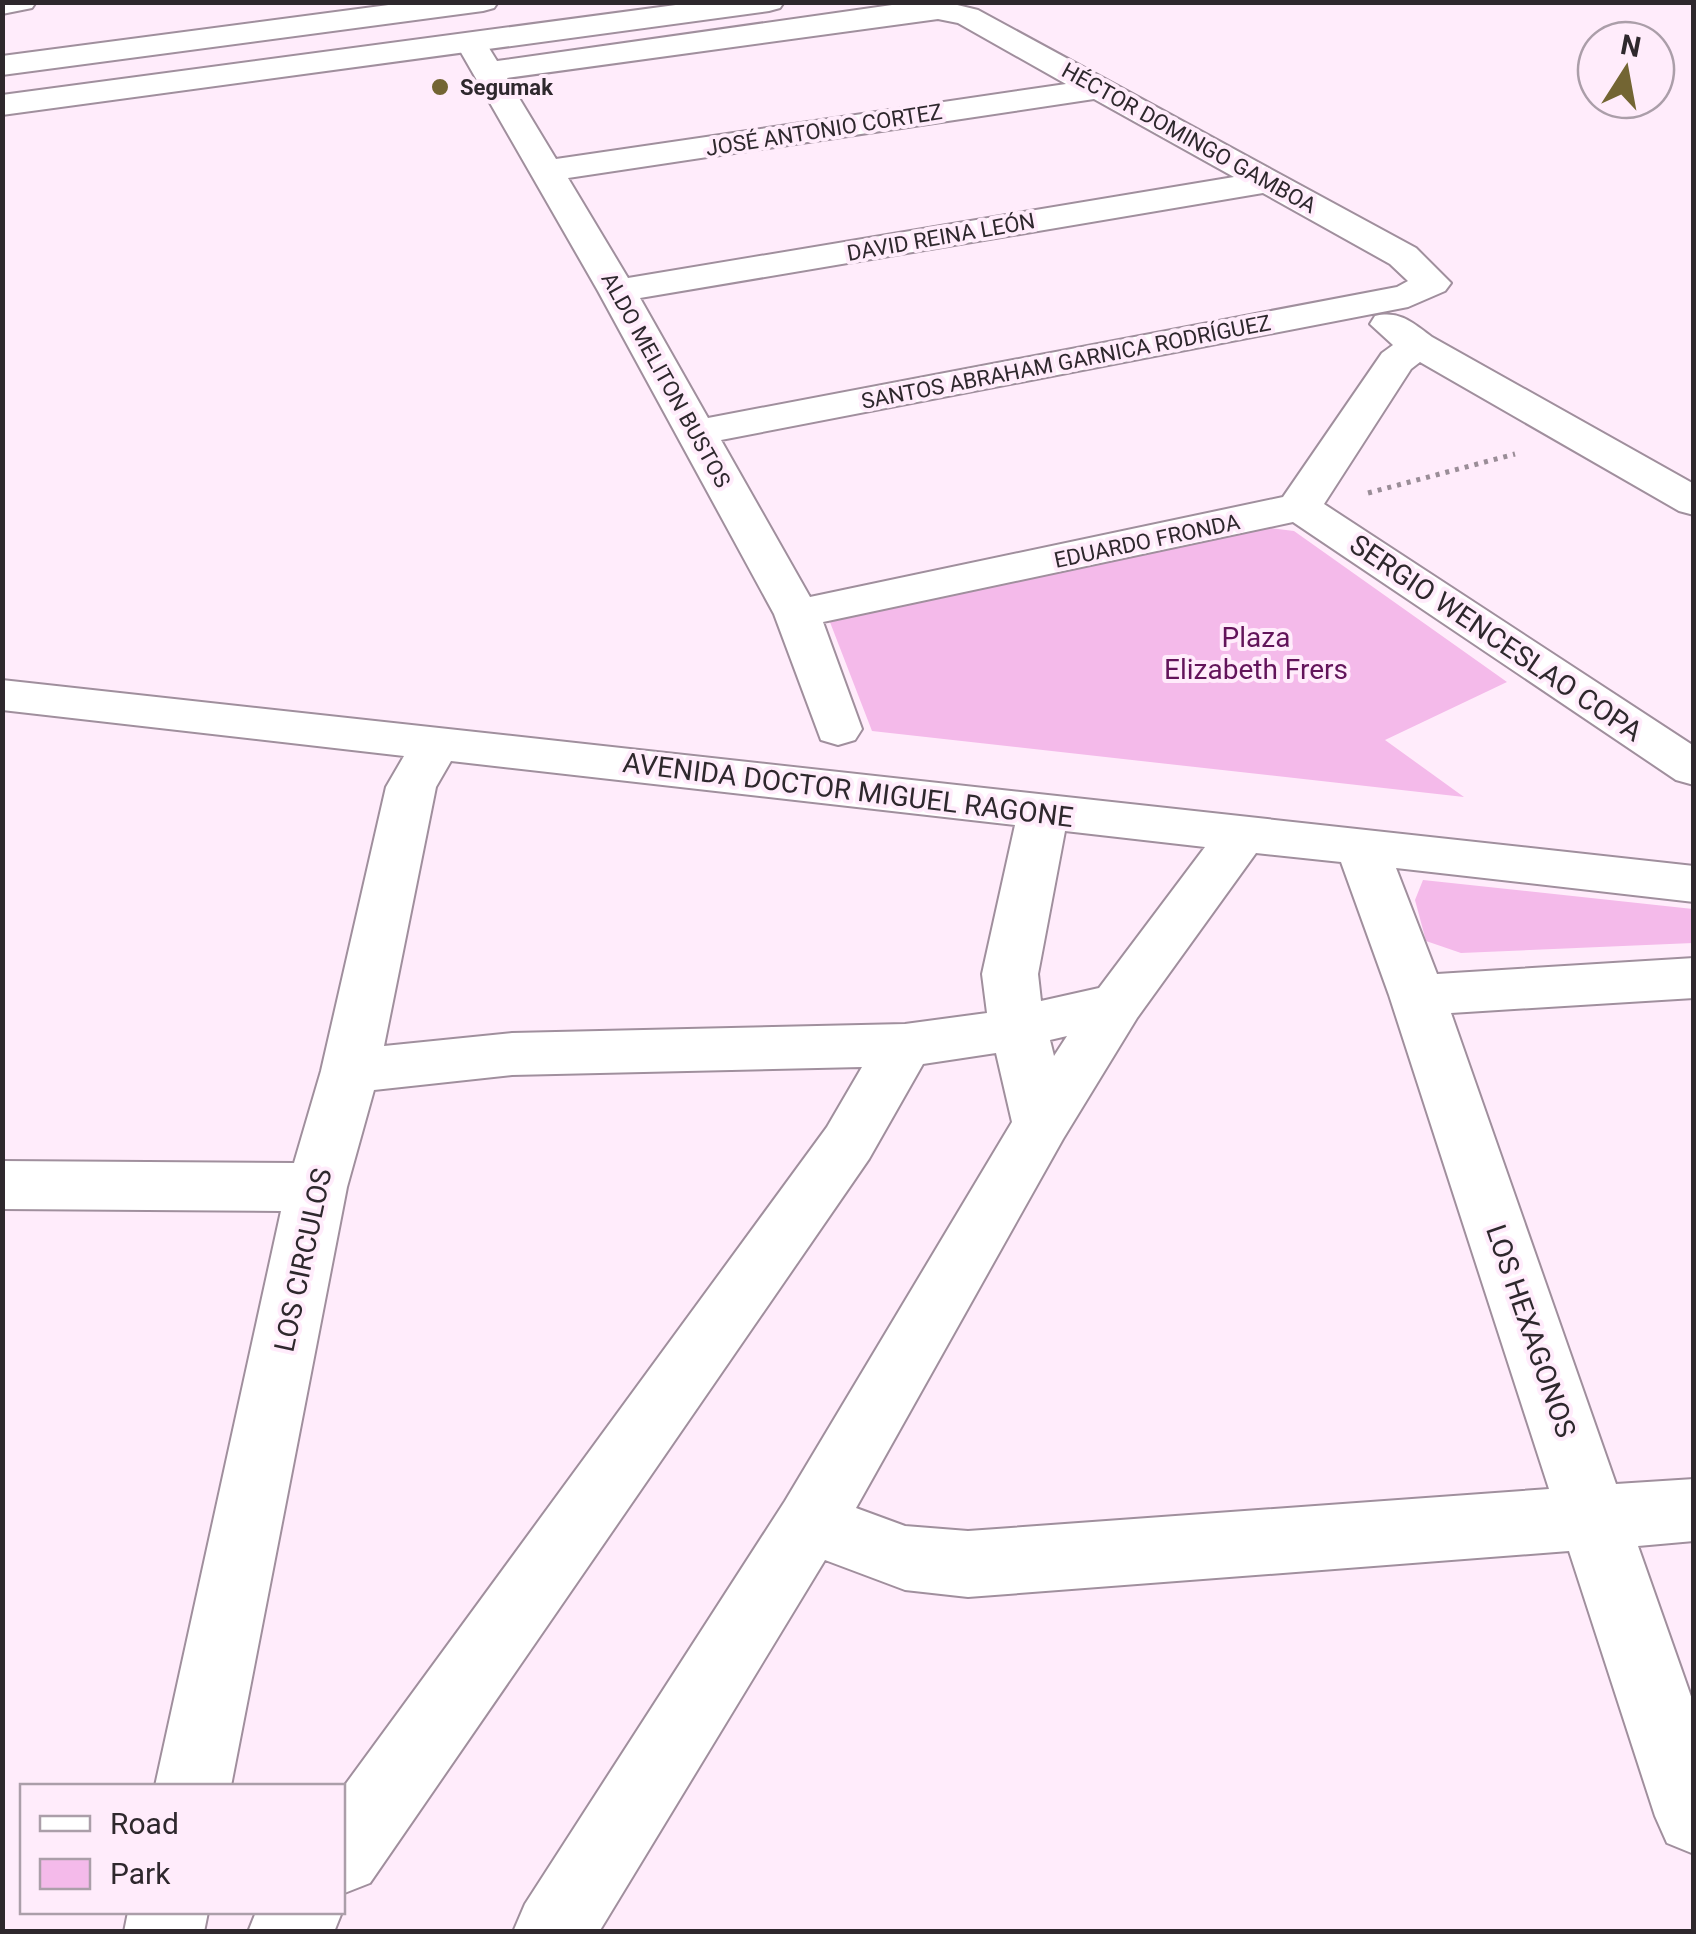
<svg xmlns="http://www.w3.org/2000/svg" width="1696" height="1934" font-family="Roboto,sans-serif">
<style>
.green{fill:#f4baea}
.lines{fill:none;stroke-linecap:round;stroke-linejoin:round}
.street-casing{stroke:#a08f9d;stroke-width:4}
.secondary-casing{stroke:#a08f9d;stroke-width:4}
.highway-casing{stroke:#a08f9d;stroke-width:4}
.path{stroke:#9a8d97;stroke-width:5;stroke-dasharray:4 6;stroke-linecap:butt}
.street{fill:#fff;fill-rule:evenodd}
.secondary{fill:#fff;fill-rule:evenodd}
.highway{fill:#fff;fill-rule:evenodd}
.poi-dot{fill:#736533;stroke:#ffecfb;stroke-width:4}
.labels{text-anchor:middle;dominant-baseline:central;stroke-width:8;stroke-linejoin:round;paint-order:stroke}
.far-poi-label{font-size:22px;font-weight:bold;fill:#2e282d;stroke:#ffecfb;text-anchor:start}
.far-street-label{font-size:22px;fill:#2e282d;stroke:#ffecfb}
.park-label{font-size:28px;fill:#62145a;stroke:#ffecfb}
.street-label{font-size:28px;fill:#2e282d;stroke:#ffecfb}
</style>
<rect width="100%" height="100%" fill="#ffecfb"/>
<path class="green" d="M1261 527 1294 531 1507 682 1385 740 1464 797 872 731 828 617Z
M1423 880 1693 909V943L1461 953 1426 941 1415 900Z"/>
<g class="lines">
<defs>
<path id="street" d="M913 2H945L978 10 1416 248 1451 283 1445 291 1408 307 721 440 810 597 1283 497 1382 353 1393 345 1370 324 1375 316C1400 310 1413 323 1432 337L1694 484V515L1679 511 1420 362 1411 369 1324 504 1694 746V785L1676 780 1293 522 823 622 862 729 855 740 838 745 821 740 774 614 598 291 455 42 459 35H481L497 61ZM938 19 958 23 1066 84 556 159 507 78ZM1094 99 1234 177 628 278 568 178ZM1263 193 1390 264 1408 281 1397 287 708 418 640 298Z
M2 680 1694 866V902L1396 868 1437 974 1694 958V998L1451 1013 1616 1484 1694 1479V1541L1638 1546 1694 1705V1854L1667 1843 1655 1816 1569 1551 968 1597 905 1590 825 1560 599 1932H513L525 1904 785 1501 1012 1122 996 1053 923 1064 869 1159 370 1883 342 1894V1789L827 1127 862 1067 512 1075 374 1090 347 1187 231 1786H155L281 1211 2 1209V1161L294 1163 321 1071 386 787 404 756 2 710ZM451 761 1015 825 982 974 987 1013 905 1024 512 1033 384 1046 436 787ZM1065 831 1205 847 1099 988 1041 1001 1038 974ZM1256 853 1341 862 1389 995 1549 1489 968 1531 905 1526 856 1508 1063 1139 1137 1018ZM1067 1036 1054 1056 1050 1040Z
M128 1912H208L204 1932H124Z
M256 1912H342L334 1932H248Z"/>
<path id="secondary" d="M2 2H36L32 8 2 14Z
M698 2H784L780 8 769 11 2 115V95Z"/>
<path id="highway" d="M411 2H498L494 8 483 11 2 75V56Z"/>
</defs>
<use href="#street" class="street-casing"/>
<use href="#secondary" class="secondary-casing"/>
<use href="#highway" class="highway-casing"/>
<path class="path" d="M1368 493 1515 454"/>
<use href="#street" class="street"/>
<use href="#secondary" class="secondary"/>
<use href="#highway" class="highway"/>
</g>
<circle class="poi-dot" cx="440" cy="87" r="10"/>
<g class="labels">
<g class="far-poi-label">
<text x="460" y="87">Segumak</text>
</g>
<g class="far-street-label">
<text transform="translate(824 130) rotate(-9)">JOSÉ ANTONIO CORTEZ</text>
<text transform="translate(1189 138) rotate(29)">HÉCTOR DOMINGO GAMBOA</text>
<text transform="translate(941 237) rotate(-10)">DAVID REINA LEÓN</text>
<text transform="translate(1066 362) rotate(-11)">SANTOS ABRAHAM GARNICA RODRÍGUEZ</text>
<text transform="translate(666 380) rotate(61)">ALDO MELITON BUSTOS</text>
<text transform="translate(1147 541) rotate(-12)">EDUARDO FRONDA</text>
</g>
<g class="park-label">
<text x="1256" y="637">Plaza<tspan x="1256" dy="32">Elizabeth Frers</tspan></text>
</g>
<g class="street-label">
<text transform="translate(1496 638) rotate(34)">SERGIO WENCESLAO COPA</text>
<text transform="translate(848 790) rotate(7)">AVENIDA DOCTOR MIGUEL RAGONE</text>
<text transform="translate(303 1260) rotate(-78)">LOS CIRCULOS</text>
<text transform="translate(1531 1331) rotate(71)">LOS HEXAGONOS</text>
</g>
</g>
<rect width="1696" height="1934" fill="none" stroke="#2e282d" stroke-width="10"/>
<rect x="20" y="1784" width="325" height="130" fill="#ffecfb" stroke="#ab9ea9" stroke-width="2.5"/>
<rect x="40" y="1816" width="50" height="15" fill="#ffffff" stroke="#ab9ea9" stroke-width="2.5"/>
<text x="110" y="1834" font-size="30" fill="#2e282d">Road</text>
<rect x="40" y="1859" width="50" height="30" fill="#f4baea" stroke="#ab9ea9" stroke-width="2.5"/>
<text x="110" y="1884" font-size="30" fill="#2e282d">Park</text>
<g transform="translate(1626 70) rotate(11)"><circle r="48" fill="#ffecfb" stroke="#ab9ea9" stroke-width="2.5"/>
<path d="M0-8L18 38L0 25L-18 38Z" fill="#736533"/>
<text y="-15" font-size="28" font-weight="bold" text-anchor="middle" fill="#2e282d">N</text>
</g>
</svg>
